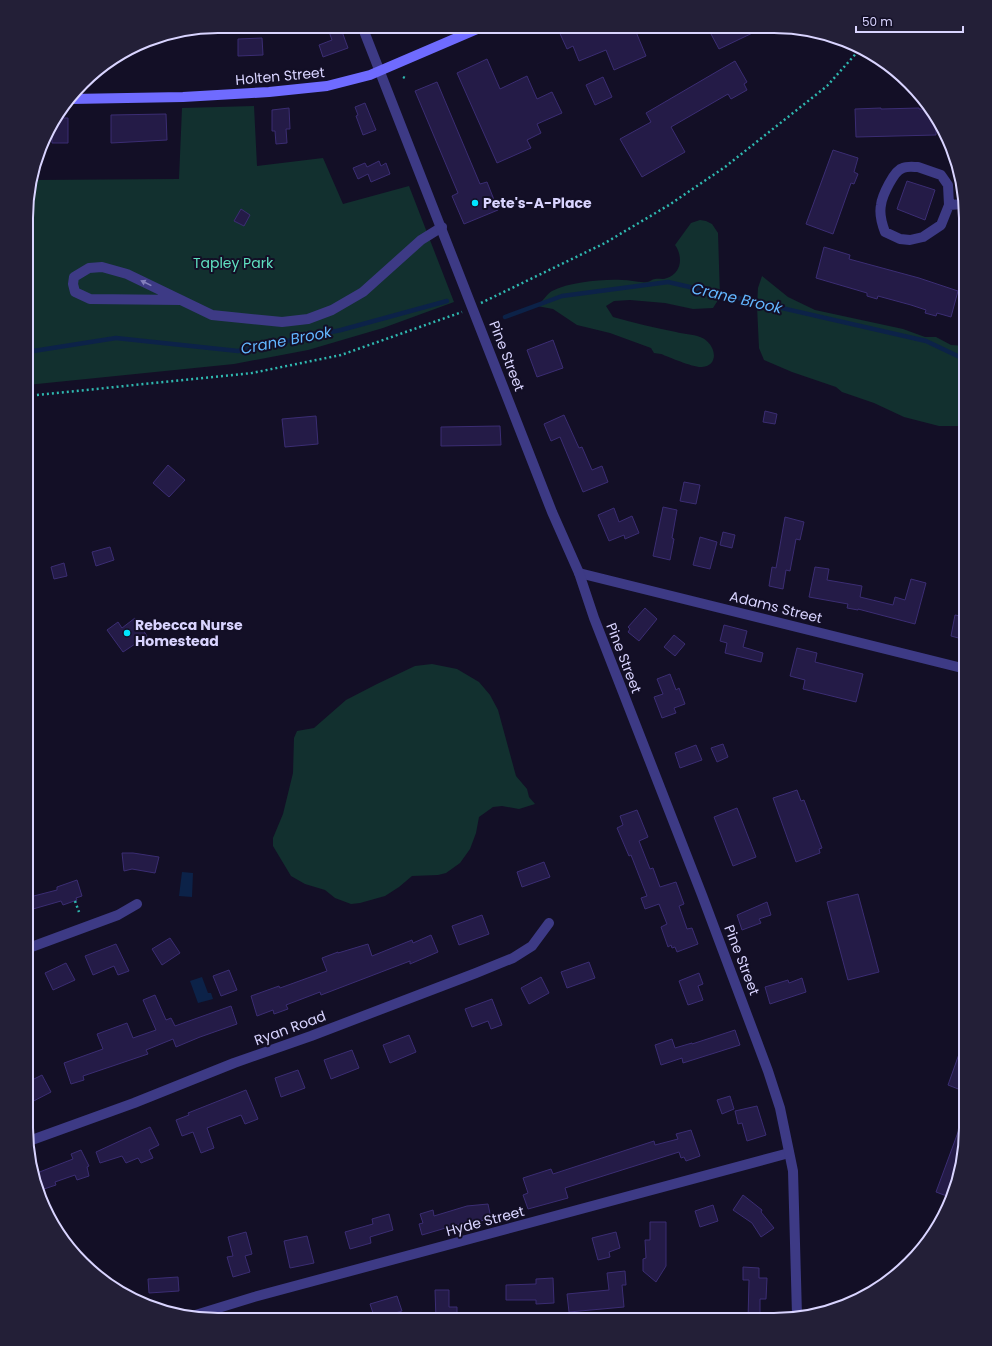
<svg xmlns="http://www.w3.org/2000/svg" width="992" height="1346" font-family="Poppins,sans-serif">
<style>
.green{fill:#12302f}
.water{fill:#0c2248}
.lines{fill:none;stroke-linecap:round;stroke-linejoin:round}
.stream{stroke:#0c2248;stroke-width:4.5}
.building{fill:#241b47;stroke:#3b2d73}
.path{stroke:#2fb8b0;stroke-width:2.5;stroke-dasharray:2 3;stroke-linecap:butt}
.minor{stroke:#3d3a85;stroke-width:10}
.tertiary{stroke:#3d3a85;stroke-width:10}
.secondary{stroke:#6f6bff;stroke-width:10}
.oneway{fill:#837fbc}
.poi-dot{fill:#00e5ff;stroke:#130f26;stroke-width:1.5}
.labels{text-anchor:middle;dominant-baseline:central;stroke-width:4;stroke-linejoin:round;paint-order:stroke}
.street-label{font-size:14px;fill:#d9d4ff;stroke:#130f26}
.poi-label{font-size:14px;font-weight:bold;fill:#d9d4ff;stroke:#130f26;text-anchor:start}
.park-label{font-size:14px;fill:#5fe0c0;stroke:#130f26}
.water-label{font-size:15px;font-style:italic;fill:#62b6ff;stroke:#130f26}
.rim{fill:none;stroke:#d9d4ff;stroke-width:2}
</style>
<rect width="100%" height="100%" fill="#130f26"/>
<path class="green" d="M254 106 257 166 323 158 343 204 409 186 454 302 383 328 308 350 234 364 27 385 28 193 32 180 179 179 182 108Z
M700 220 706 221 712 224 718 233 720 297 713 308 693 309 665 303 630 300 614 301 606 306 613 317C634 323 655 328 676 332 683 334 693 334 700 337 715 342 721 365 702 367 694 368 669 357 661 354L654 353 651 348 610 333 577 325 553 309 537 306C542 302 547 294 552 291 570 282 602 279 622 280 630 280 639 283 647 282 650 282 652 279 655 279 659 278 663 280 667 278 682 273 683 256 675 245L691 223Z
M762 276 788 297 815 310 903 329 925 337H936L951 345 966 346V423L962 426H939L904 417 874 403 842 392 836 387 792 372 764 360 759 348 757 306 758 288Z
M432 664 457 669 479 682 490 695 498 710 516 776 527 789 529 797 535 804 519 809 502 806 493 807 479 817 476 833 470 849 460 863 446 873 438 875 412 876 399 887 385 896 360 903 351 904 335 898 325 890 305 884 291 876 273 846V838L283 814 293 773 294 738 297 731 314 728 346 700 377 684 415 666Z"/>
<path class="water" d="M182 872 193 873 192 897 179 896Z
M202 977 208 993H211L213 999 198 1003 190 981Z"/>
<g class="lines">
<path class="stream" d="M505 317 562 296 668 282 926 341 966 360
M27 352 116 338 238 351 341 330 447 301"/>
</g>
<path class="building" d="M327 26H340L348 48 323 57 319 45 332 40Z
M557 27H634L646 56 614 70 606 50 579 61 573 46 567 49Z
M725 27 763 28 719 49 711 34Z
M262 38 263 55 238 56V39Z
M487 59 500 89 527 76 537 99 552 92 562 113 537 124 541 133 527 140 531 148 497 163 457 73Z
M735 61 747 82 744 84 747 90 731 99 728 94 671 127 685 152 642 177 620 139 651 122 646 113Z
M603 77 612 97 595 105 586 85Z
M437 82 480 184 487 182 498 210 464 224 452 196 458 193 415 91Z
M365 103 376 130 363 135 356 116 358 115 355 107Z
M289 108 290 129H286L287 143 276 144 275 131H272V110Z
M881 108V109L919 108V109H926L936 120V135L856 137 855 109Z
M166 114 167 140 111 143V115Z
M55 118H68V143H52V122Z
M833 150 858 158 854 172 858 174 854 184 851 183 833 234 806 224Z
M379 161 381 166 386 163 390 174 371 182 368 174 358 179 353 168 365 163 367 167Z
M907 181 935 190 925 220 897 209Z
M241 209 250 215 244 226 234 221Z
M824 247 850 255 849 259 919 278 958 291 951 317 937 313 936 316 925 313 926 310 911 305 878 296 877 299 867 296V293L816 278Z
M553 340 563 368 537 377 527 350Z
M765 411 777 414 775 424 763 422Z
M564 415 579 448 582 447 592 470 602 466 608 482 583 492 560 437 551 441 544 424Z
M316 416 318 444 285 447 282 419Z
M500 426 501 445 441 446V427Z
M168 465 185 480 169 497 153 483Z
M684 482 700 485 696 504 680 501Z
M663 507 677 510 672 538 674 539 670 560 653 556Z
M614 508 619 522 632 516 639 533 625 539 624 535 609 541 598 515Z
M785 517 804 522 800 540 796 539 790 571 786 570 783 589 769 586 772 567 776 568Z
M723 532 735 535 732 548 720 545Z
M700 537 717 542 710 569 693 565Z
M110 547 114 560 96 566 92 552Z
M64 563 67 576 54 579 51 567Z
M815 567 829 569 827 580 862 586 860 597 893 605 895 597 905 600 911 579 926 583 915 624 858 609V610L847 608 848 604 809 597Z
M645 608 657 619 639 641 628 632 630 629 628 627Z
M955 615 966 617V640L951 636Z
M135 618 147 636 123 652 107 630 118 622 122 628Z
M724 625 747 631 743 647 763 653 761 662 725 653 727 643 720 641Z
M674 635 685 644 675 656 664 647Z
M797 648 817 653 815 662 863 674 856 702 803 689 805 680 790 676Z
M670 674 676 690 679 688 685 704 674 708 676 713 662 718 654 697 663 694 657 679Z
M723 744 728 757 717 762 711 748Z
M696 745 702 760 680 768 675 753Z
M797 790 801 801 804 800 822 848 819 849 820 853 796 862 773 798Z
M737 808 756 857 733 866 714 817Z
M637 810 648 837 639 841 650 869 653 868 660 887 676 882 684 904 679 906 687 929 692 928 698 944 677 952 675 947 672 948 671 945 668 947 661 927 667 924 659 904 645 909 641 898 647 896 631 855 629 856 617 828 623 825 620 816Z
M122 853H133L159 857 155 873 132 869 124 871Z
M544 862 550 877 522 887 517 872Z
M77 880 82 896 76 898 77 900 63 905 61 901 26 911V898L57 890V887Z
M858 894 879 972 848 980 827 902Z
M767 902 771 915 759 919 761 923 742 930 737 915Z
M482 915 489 934 459 945 452 926Z
M431 935 438 952 410 964V961L321 995 320 992 286 1005 288 1009 274 1014 273 1010 257 1016 251 996 279 986 280 988 327 971 322 958 338 952V953L368 944 372 956 412 940 413 943Z
M170 938 180 953 162 965 152 949Z
M116 944 129 971 118 975 114 966 93 975 85 956Z
M589 962 595 978 567 988 561 972Z
M66 963 75 980 53 990 45 973Z
M229 970 237 990 221 996 213 976Z
M699 973 703 984 698 986 703 1000 688 1005 679 981Z
M541 977 549 993 529 1004 521 988Z
M802 978 806 992 770 1004 765 987 788 980 789 983Z
M155 995 166 1020 171 1018 175 1026 231 1006 237 1024 200 1037 176 1047 173 1039 146 1050 148 1054 83 1076 84 1080 71 1084 64 1063 103 1049 97 1034 127 1023 133 1038 156 1030 143 1000Z
M492 999 502 1025 491 1029 488 1021 472 1027 465 1009Z
M735 1030 740 1045 683 1063 682 1058 661 1065 655 1045 672 1039 675 1048 692 1043V1044Z
M409 1035 416 1052 390 1063 383 1045Z
M964 1040 966 1041V1092L948 1085Z
M352 1050 359 1068 331 1079 324 1060Z
M298 1070 305 1088 281 1097 275 1078Z
M42 1075 51 1092 26 1105V1083Z
M246 1090 258 1119 245 1124 241 1115 207 1128 214 1148 201 1153 193 1132 182 1136 176 1120 189 1115 188 1113Z
M730 1096 734 1109 722 1114 717 1100Z
M757 1106 766 1135 747 1141 742 1123 738 1124 735 1111Z
M964 1116H966V1141L956 1190 952 1198 936 1192Z
M150 1127 159 1145 149 1150 153 1158 141 1163 138 1158 126 1163 122 1156 100 1163 96 1152Z
M691 1130 700 1156 686 1161 684 1157 681 1158 679 1152 565 1188 568 1198 528 1209 523 1195 528 1193 523 1178 551 1169 553 1174 654 1141 655 1145 678 1139 676 1134Z
M81 1150 89 1166 87 1167 89 1176 77 1180 75 1175 55 1182 56 1185 41 1190 37 1173 73 1159 71 1154Z
M743 1195 762 1210 761 1212 774 1228 761 1237 752 1223 733 1210Z
M488 1204 491 1218 467 1225 466 1222 422 1235 419 1224 423 1223 420 1214 433 1210 434 1216 467 1206Z
M713 1205 718 1221 700 1227 695 1211Z
M389 1214 393 1230 370 1237 371 1243 350 1249 345 1232 373 1224 372 1219Z
M650 1222H666V1266L656 1282 643 1271V1259L646 1258 645 1240H650Z
M246 1232 252 1254 245 1256 250 1272 233 1277 227 1257 233 1256 228 1237Z
M616 1232 620 1248 609 1252 610 1257 598 1260 592 1238Z
M307 1236 314 1263 290 1268 284 1241Z
M743 1267 759 1268V1278H767L766 1299H760V1320H748L749 1280H743Z
M625 1271 626 1285H622L624 1307 569 1312 567 1294 609 1290 607 1273Z
M178 1277 179 1291 149 1293 148 1279Z
M553 1278 554 1303 536 1304V1300H506V1285L536 1284V1279Z
M435 1290H449V1307H457V1319H436Z
M397 1296 402 1311 375 1319 370 1304Z"/>
<g class="lines">
<path class="path" d="M403 77 405 78
M481 303 605 243 669 205 725 167 827 86 861 48
M27 396 252 373 341 355 462 312
M75 901 79 912"/>
<path class="minor" d="M918 167 941 175 948 185 949 205 941 225 923 237 910 240 900 239 885 232C882 224 879 214 881 205 882 196 894 170 903 168 907 166 914 167 918 167Z
M949 205 963 204
M181 300 90 299 75 292 73 284 74 277 89 268 102 267 127 274 212 315 282 322 308 319 332 310 363 292 421 240 442 227
M579 573 966 669
M26 949 118 915 137 904
M29 1141 134 1103 234 1063 311 1036 476 973 513 958 532 946 549 923
M189 1317 254 1297 789 1153"/>
<path class="tertiary" d="M362 26 552 512 579 573 594 618 702 895 768 1071 780 1108 793 1171 797 1315"/>
<path class="secondary" d="M71 99 183 97 269 92 327 86 370 75 482 27"/>
</g>
<defs><path id="oneway-solid" d="M-6-.8H1V-3.2L6.5 0L1 3.2V.8H-6Z"/></defs>
<use class="oneway" href="#oneway-solid" transform="translate(146 283) rotate(-154)"/>
<g class="poi-dot">
<circle cx="475" cy="203" r="4"/>
<circle cx="127" cy="633" r="4"/>
</g>
<g class="labels">
<g class="street-label">
<text transform="translate(280 76) rotate(-5)">Holten Street</text>
<text transform="translate(507 356) rotate(69)">Pine Street</text>
<text transform="translate(776 607) rotate(14)">Adams Street</text>
<text transform="translate(624 658) rotate(69)">Pine Street</text>
<text transform="translate(742 960) rotate(69)">Pine Street</text>
<text transform="translate(290 1028) rotate(-20)">Ryan Road</text>
<text transform="translate(485 1221) rotate(-15)">Hyde Street</text>
</g>
<g class="poi-label">
<text x="483" y="203">Pete's-A-Place</text>
<text x="135" y="625">Rebecca Nurse<tspan x="135" dy="16">Homestead</tspan></text>
</g>
<g class="park-label">
<text x="233" y="263">Tapley Park</text>
</g>
<g class="water-label">
<text transform="translate(737 298) rotate(13)">Crane Brook</text>
<text transform="translate(286 340) rotate(-11)">Crane Brook</text>
</g>
</g>
<path d="M0 0H992V1346H0ZM218 33H774A185 185 0 0 1 959 218V1128A185 185 0 0 1 774 1313H218A185 185 0 0 1 33 1128V218A185 185 0 0 1 218 33Z" fill="#231f37" fill-rule="evenodd"/>
<path class="rim" d="M218 33H774A185 185 0 0 1 959 218V1128A185 185 0 0 1 774 1313H218A185 185 0 0 1 33 1128V218A185 185 0 0 1 218 33Z"/>
<path d="M856 26v6h107v-6" fill="none" stroke="#d9d4ff" stroke-width="2"/>
<text x="862" y="26" font-size="12" fill="#d9d4ff" stroke="#130f26" stroke-width="3" paint-order="stroke">50 m</text>
</svg>
